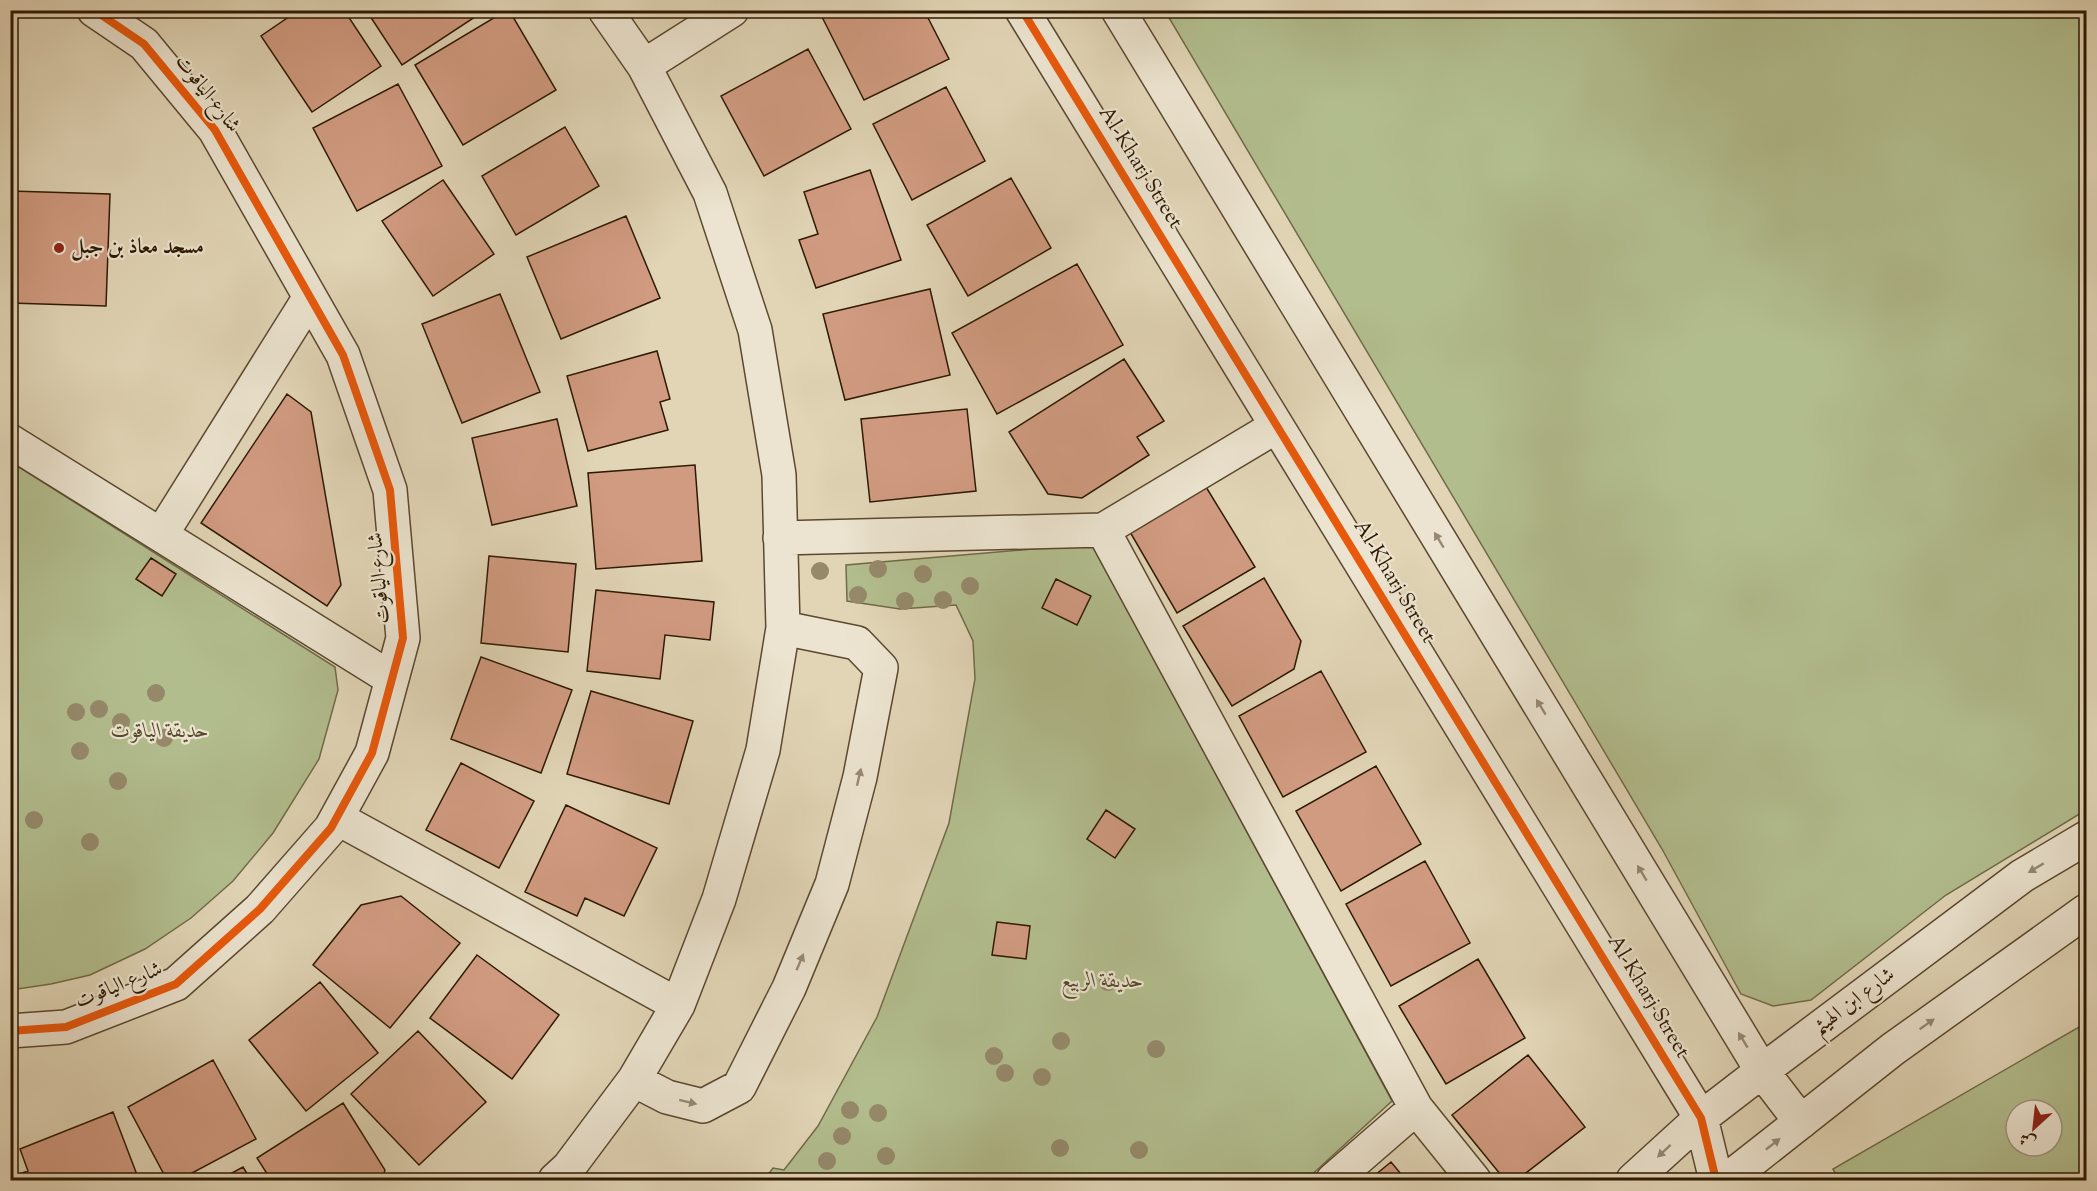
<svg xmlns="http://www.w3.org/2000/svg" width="2097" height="1191" font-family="'Sorts Mill Goudy',Amiri,serif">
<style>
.green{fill:#b2bd8e;stroke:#706b48;stroke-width:1.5;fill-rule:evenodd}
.building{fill:#d19b81;stroke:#2e1902;stroke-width:1.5}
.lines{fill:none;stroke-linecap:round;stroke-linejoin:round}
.minor-casing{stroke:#5b482f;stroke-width:36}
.minor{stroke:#ece4d0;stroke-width:33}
.cycleway-casing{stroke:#ece4d0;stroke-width:11}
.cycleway{stroke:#e8590c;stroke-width:8}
.tree{fill:#95896a}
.oneway{fill:#968973}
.poi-dot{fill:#8f2418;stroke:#ece4d0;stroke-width:2}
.labels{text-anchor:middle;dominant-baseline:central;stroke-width:4.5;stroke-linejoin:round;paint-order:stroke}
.street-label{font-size:21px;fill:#2e1902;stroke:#ece4d0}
.poi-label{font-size:21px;font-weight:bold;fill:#2e1902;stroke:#ece4d0;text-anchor:start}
.park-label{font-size:21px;font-style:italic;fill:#564a2c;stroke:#ece4d0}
</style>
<rect width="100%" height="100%" fill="#e1d5b6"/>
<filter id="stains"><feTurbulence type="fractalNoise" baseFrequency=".00333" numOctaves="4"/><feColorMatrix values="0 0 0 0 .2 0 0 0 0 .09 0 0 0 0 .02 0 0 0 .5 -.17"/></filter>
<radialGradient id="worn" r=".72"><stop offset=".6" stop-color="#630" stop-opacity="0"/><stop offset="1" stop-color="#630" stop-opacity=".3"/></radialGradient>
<path class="green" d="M1165 11H2086V810L1946 895 1811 1000 1773 1006 1741 994 1662 849Z
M11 462 335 667 338 690 319 759 273 833 233 881 191 918 145 949 90 975 51 984 11 990Z
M1092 544 1392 1101 1306 1180H764L773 1168 784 1170 818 1126 877 1017 949 823 975 679 973 641 956 605 900 609 847 601 846 565Z
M2086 1023V1180H1839L1833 1169ZM2016 1110H2052V1146H2016Z"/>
<path class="building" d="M299 10H344L381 66 312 112 261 36Z
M366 10H475L478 15 402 65Z
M507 10H509L556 90 463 145 415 65Z
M924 10 949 59 864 100 819 11Z
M808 49 851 129 764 176 721 96Z
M398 84 442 166 357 211 313 128Z
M946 87 985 161 912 200 873 124Z
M565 127 599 186 516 235 482 176Z
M870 170 901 260 816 288 799 240 818 234 804 192Z
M1011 178 1051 248 968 296 927 225Z
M443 180 494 254 433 296 382 221Z
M10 191 110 194 106 306 10 303Z
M626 216 660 298 561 339 527 257Z
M1077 264 1123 345 997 414 952 333Z
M930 289 950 375 845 400 823 314Z
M500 294 540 392 462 423 422 324Z
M657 351 670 399 660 402 668 430 588 451 567 376Z
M1124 359 1164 421 1137 437 1149 455 1082 498 1048 494 1009 432Z
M287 394 311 412 341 585 327 606 201 523Z
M967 409 976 491 870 502 861 419Z
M557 419 577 506 492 525 472 438Z
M695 465 702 561 596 569 588 473Z
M1206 487 1255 567 1177 613 1130 532Z
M489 556 576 564 568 652 481 643Z
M151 558 176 574 162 596 136 579Z
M1264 578 1301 641 1294 669 1232 706 1183 626Z
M1056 579 1091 596 1077 625 1042 608Z
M596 590 714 602 710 640 665 635 660 679 587 671Z
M481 657 572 690 541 773 451 739Z
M1321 671 1366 752 1283 797 1239 716Z
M591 691 693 721 669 804 567 774Z
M461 763 534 801 499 868 426 830Z
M1376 766 1421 844 1341 891 1296 811Z
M566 805 657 848 624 916 585 898 577 916 525 892Z
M1106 810 1135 829 1115 858 1087 839Z
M1425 861 1470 943 1391 986 1346 904Z
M401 896 460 943 390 1028 313 965 361 905Z
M997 922 1030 926 1026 959 992 955Z
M477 955 559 1015 512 1079 430 1018Z
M1478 959 1525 1038 1446 1084 1399 1006Z
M320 982 378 1053 306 1111 249 1040Z
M418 1031 486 1102 419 1165 351 1094Z
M1528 1055 1585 1127 1517 1180H1505L1452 1115Z
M213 1060 256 1139 179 1180H167L128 1107Z
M343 1103 385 1170 382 1180H271L257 1158Z
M113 1112 139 1180H10V1177L28 1171 20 1149Z
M1391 1162 1406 1180H1369Z
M243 1167 251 1180H219Z"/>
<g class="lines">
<defs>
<path id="minor" d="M1022 10 1701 1118 1716 1180
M1118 10 1762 1071 1801 1122
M644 66 732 10
M10 441 392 679
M1103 530 1416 1108 1474 1180
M161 535 310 297
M780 538 1103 530 1277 426
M337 818 678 1005
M10 1031 66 1027 176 984 260 909 331 828 372 753 403 638 390 490 343 355 215 130 144 44 94 10
M634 1080 667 1097 703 1106 739 1087 789 988 832 884 860 777 881 668 857 643 783 628
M555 1180 569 1167 634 1080 678 1005 719 899 763 750 783 628 779 475 755 330 710 193 644 66 605 10
M1333 1180 1416 1108
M1633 1180 1701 1118 1762 1071 2022 876 2086 838
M1727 1180 1893 1049 2086 911"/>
</defs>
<use href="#minor" class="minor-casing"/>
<use href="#minor" class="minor"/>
<defs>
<path id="cycleway" d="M1022 10 1701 1118 1716 1180
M10 1031 66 1027 176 984 260 909 331 828 372 753 403 638 390 490 343 355 215 130 144 44 94 10"/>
</defs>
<use href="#cycleway" class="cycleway-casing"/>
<use href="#cycleway" class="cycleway"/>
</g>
<g class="tree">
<circle cx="878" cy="569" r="9"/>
<circle cx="820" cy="571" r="9"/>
<circle cx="923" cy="574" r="9"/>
<circle cx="970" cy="586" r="9"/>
<circle cx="858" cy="595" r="9"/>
<circle cx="943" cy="600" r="9"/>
<circle cx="905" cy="601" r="9"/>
<circle cx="156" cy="693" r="9"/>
<circle cx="99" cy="709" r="9"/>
<circle cx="76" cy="712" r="9"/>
<circle cx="121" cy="722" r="9"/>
<circle cx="164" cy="738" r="9"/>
<circle cx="80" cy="751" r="9"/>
<circle cx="118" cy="781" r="9"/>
<circle cx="34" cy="820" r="9"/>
<circle cx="90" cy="842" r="9"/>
<circle cx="1108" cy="982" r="9"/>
<circle cx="1061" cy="1041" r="9"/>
<circle cx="1156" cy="1049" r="9"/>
<circle cx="994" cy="1056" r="9"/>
<circle cx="1005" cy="1073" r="9"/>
<circle cx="1042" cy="1077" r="9"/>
<circle cx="850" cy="1110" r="9"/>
<circle cx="878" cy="1113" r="9"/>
<circle cx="842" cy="1136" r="9"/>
<circle cx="1060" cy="1148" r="9"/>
<circle cx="1139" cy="1150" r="9"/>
<circle cx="886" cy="1156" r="9"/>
<circle cx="827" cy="1161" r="9"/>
</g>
<defs><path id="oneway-solid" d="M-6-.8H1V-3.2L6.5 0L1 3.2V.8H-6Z" transform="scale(1.5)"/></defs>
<g class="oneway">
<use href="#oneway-solid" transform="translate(1439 540) rotate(-121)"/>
<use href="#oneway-solid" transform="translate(1541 707) rotate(-121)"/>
<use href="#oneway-solid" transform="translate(859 777) rotate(-77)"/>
<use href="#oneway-solid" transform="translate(2036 868) rotate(149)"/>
<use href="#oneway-solid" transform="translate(1642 873) rotate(-121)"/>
<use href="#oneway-solid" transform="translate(800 962) rotate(-67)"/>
<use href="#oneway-solid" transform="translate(1927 1024) rotate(-35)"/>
<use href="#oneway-solid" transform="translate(1743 1040) rotate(-121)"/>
<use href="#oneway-solid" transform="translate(688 1102) rotate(14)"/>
<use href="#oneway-solid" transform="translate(1773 1144) rotate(-38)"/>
<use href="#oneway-solid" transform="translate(1664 1151) rotate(137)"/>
</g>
<circle class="poi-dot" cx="59" cy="248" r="6"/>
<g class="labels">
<g class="street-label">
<text transform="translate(207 94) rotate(52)">شارع الياقوت</text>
<text transform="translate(1140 168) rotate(58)">Al-Kharj Street</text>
<text transform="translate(380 578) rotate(-95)">شارع الياقوت</text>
<text transform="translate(1394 582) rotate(59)">Al-Kharj Street</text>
<text transform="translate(119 986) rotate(-22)">شارع الياقوت</text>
<text transform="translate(1648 997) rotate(59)">Al-Kharj Street</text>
<text transform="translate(1854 1002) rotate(-37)">شارع ابن الهيثم</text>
</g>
<g class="poi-label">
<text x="71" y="248">مسجد معاذ بن جبل</text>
</g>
<g class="park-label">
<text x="160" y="732">حديقة الياقوت</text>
<text x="1102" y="982">حديقة الربيع</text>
</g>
</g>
<rect width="2097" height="1191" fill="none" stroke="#e1d5b6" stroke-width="36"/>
<rect x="12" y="12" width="2073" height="1167" fill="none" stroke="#2e1902" stroke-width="3"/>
<rect x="18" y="18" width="2061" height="1155" fill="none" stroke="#2e1902" stroke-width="1.5"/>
<g transform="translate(2034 1128) rotate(207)"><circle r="28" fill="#ece4d0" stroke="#a0937e" stroke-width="1.5"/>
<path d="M0-4.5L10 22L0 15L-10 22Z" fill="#8f2418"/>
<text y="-9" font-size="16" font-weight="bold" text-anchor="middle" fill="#2e1902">ش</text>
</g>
<rect width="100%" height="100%" filter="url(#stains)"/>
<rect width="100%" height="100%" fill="url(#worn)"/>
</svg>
